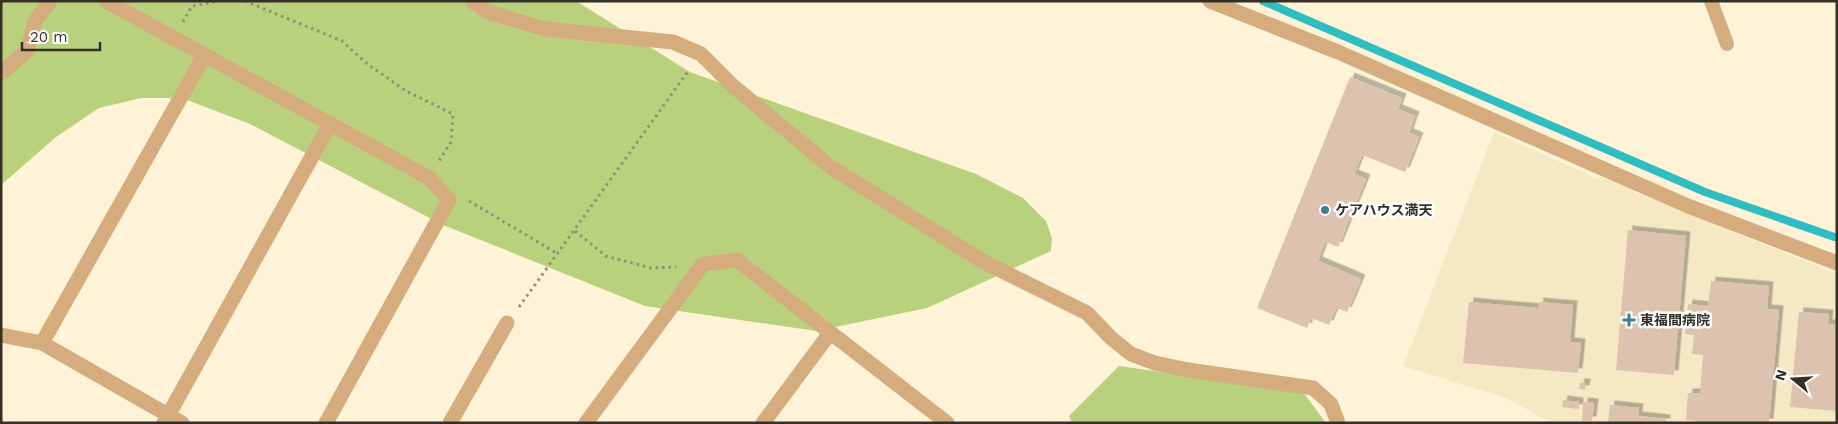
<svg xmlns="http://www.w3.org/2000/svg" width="1838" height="424" font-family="'Work Sans','Noto Sans JP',sans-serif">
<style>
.built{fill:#f6e8c5}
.forest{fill:#b9d17c}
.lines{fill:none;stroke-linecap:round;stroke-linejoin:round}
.stream{stroke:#2ebdc1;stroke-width:8}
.building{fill:#dcc2af;filter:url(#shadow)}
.path{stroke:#958e7a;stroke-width:3;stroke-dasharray:2.5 4;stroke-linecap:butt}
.service{stroke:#d4ac7d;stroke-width:14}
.minor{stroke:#d4ac7d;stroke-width:15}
.tertiary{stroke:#d4ac7d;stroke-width:15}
.poi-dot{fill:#3d8190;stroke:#fff;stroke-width:2}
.labels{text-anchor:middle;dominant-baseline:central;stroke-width:5;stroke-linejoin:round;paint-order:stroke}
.poi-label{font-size:14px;font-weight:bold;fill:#343025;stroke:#fff;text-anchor:start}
</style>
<defs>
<filter id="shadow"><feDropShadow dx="4.5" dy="-4.5" stdDeviation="0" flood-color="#0004"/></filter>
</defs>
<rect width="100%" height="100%" fill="#fef3d6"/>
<path class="built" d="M1494 132 1598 179 1600 176 1644 196 1837 274V423H1552L1506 398 1403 366Z"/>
<path class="forest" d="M1 1H576L690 72 976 174 1023 198 1046 221 1052 238 1051 251 927 308 816 331 645 306 443 225 250 124 187 100 166 98H141L99 108 56 137 1 185Z
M1119 366 1303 392 1326 423H1072L1069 416Z"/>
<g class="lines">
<path class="stream" d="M1263 1 1705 192 1837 238"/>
</g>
<path class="building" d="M1350 77 1402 98 1398 109 1415 116 1409 133 1419 137 1405 172 1362 155 1354 174 1366 179 1338 247 1325 242 1318 261 1361 279 1347 312 1336 308 1329 325 1311 318 1307 328 1257 308Z
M1628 230 1686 236 1674 375 1616 370Z
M1711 281 1769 286 1767 309 1779 310 1769 423H1697V421L1686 420 1688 393H1700L1703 355 1692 354 1694 335 1685 334 1688 304 1708 306Z
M1469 302 1538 308 1539 302 1573 305 1570 342 1581 343 1578 373 1463 363Z
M1799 312 1829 314 1828 324 1837 325V411L1790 407Z
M1580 383H1586L1585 390 1579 389Z
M1563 400 1579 402V409L1562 407Z
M1583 402 1594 403 1592 421H1582Z
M1610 405 1639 408 1638 416 1666 419V423H1608Z"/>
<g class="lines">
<path class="path" d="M245 1 342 41 366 63 406 91 453 114 451 142 439 161
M183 22 192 6 219 1
M469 201 558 254
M575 231 606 256 651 268 676 267
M519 307 689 70"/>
<path class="service" d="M1711 1 1727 44"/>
<path class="minor" d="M106 1 429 178 449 200 326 423
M472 1 488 12 545 29 673 42 701 54 733 86 832 168 984 262 1087 313 1111 338 1131 354 1155 363 1188 370 1313 388 1331 404 1338 423
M1210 1 1338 52 1688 206 1837 263
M1 73 27 51 35 21 50 1
M1 335 42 343 182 423
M42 343 204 56
M164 423 330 124
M586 423 703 264 737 260 947 423
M763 423 830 333"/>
<path class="tertiary" d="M450 423 507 323"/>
</g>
<g class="poi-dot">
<circle cx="1325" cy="210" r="5"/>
<path d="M1626.5 312.5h5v5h5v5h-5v5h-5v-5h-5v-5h5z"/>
</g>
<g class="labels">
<g class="poi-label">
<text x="1335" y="210">ケアハウス満天</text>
<text x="1640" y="320">東福間病院</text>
</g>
</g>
<rect width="1838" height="424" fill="none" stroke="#343025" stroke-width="5"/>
<g transform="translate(1793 379) rotate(288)" stroke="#ffffff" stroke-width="4" paint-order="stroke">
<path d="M0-4L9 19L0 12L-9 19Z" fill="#343025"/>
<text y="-8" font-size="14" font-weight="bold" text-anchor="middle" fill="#343025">N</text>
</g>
<path d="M22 42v8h78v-8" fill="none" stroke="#343025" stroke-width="2.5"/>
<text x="30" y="42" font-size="15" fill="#343025" stroke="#ffffff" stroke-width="4" paint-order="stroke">20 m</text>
</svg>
